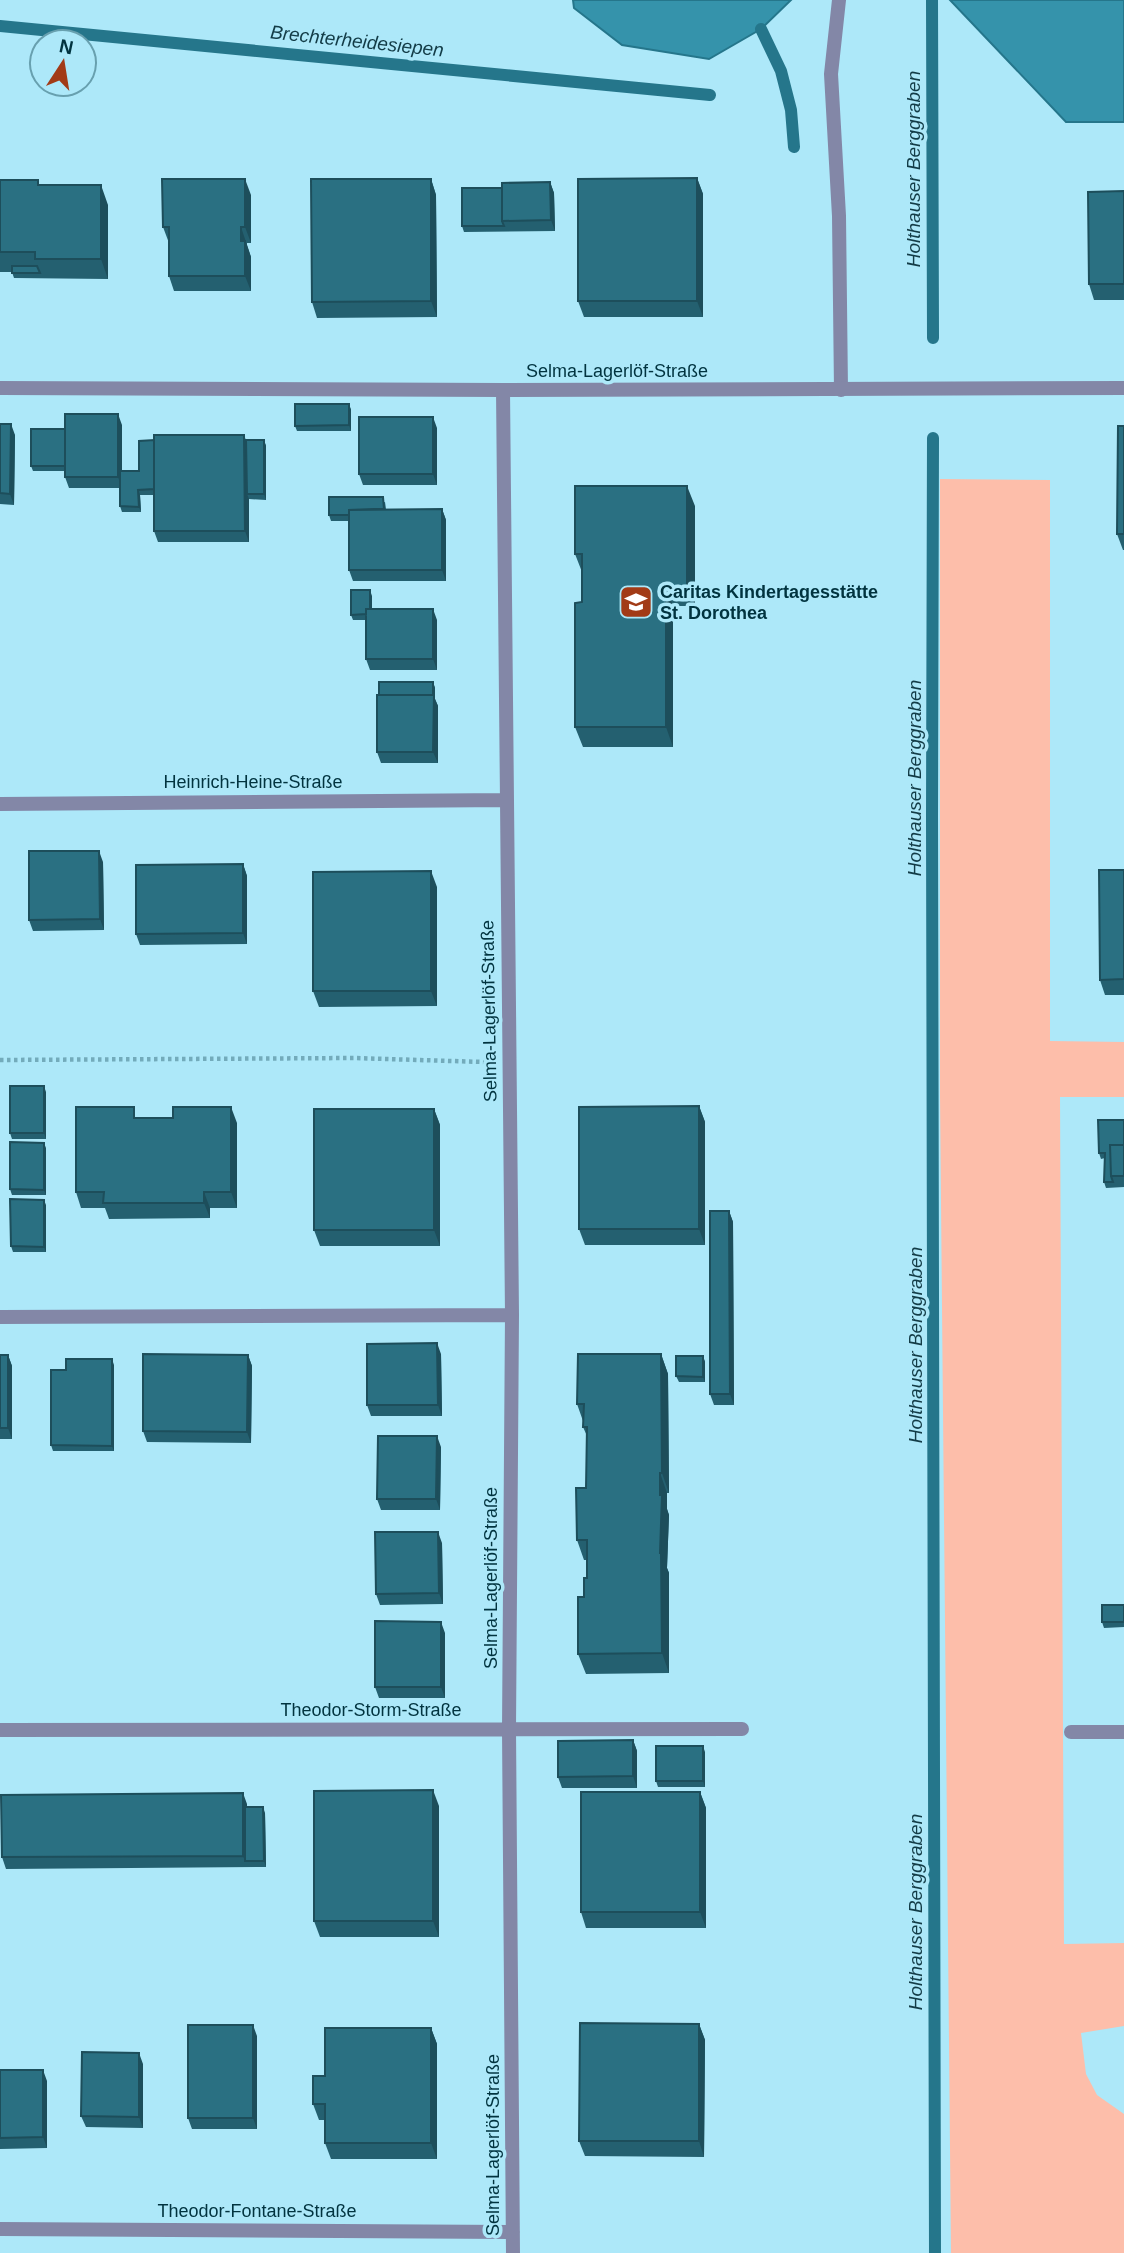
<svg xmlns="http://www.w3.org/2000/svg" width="1124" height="2253" font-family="Arial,sans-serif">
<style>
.green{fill:#fdbeaa}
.water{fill:#3593ab;stroke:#25768b;stroke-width:2}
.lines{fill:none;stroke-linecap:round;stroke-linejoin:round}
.stream{stroke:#25768b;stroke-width:12}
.path{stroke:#73abbb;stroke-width:4.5;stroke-dasharray:3.5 3.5;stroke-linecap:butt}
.service{stroke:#8387a7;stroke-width:14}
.minor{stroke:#8387a7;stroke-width:14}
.wall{fill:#246070}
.shaded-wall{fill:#1d4e5b}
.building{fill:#2a7082;stroke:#1d4e5b;stroke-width:2}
.labels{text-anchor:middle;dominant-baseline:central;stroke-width:7;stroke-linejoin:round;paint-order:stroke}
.street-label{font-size:18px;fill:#01333f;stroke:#ade8f9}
.poi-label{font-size:18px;font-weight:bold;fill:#01333f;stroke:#ade8f9;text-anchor:start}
.water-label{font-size:19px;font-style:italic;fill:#133c47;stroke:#ade8f9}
</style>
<rect width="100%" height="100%" fill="#ade8f9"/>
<path class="green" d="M940 479 1050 480V1041L1124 1042V1097H1060L1064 1944 1124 1943V2026L1081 2033 1086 2074 1097 2095 1124 2114V2253H951L940 1096Z"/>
<path class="water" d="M573 0H791L761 29 709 59 622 45 574 8Z
M950 0H1124V122H1066Z"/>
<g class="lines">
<path class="stream" d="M932 0 933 338
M0 26 710 95
M761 29 781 71 791 110 794 147
M933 438 932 816 935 2253"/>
<path class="path" d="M0 1060 354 1058 484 1062"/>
<path class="service" d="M839 0 831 74 839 216 841 390
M1071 1732H1124"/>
<path class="minor" d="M0 388 503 390
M0 804 506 800
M0 1317 512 1315
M0 1730 742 1729
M0 2229 513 2232
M513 2253 509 1729 512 1315 503 390 1124 388"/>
</g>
<path class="wall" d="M697 178 703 194V317H584L578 301Z
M431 179 436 195 437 317 317 318 312 302Z
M0 180 40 185 108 205V279L14 278 12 272H0Z
M550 182 554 193 555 231 464 232 462 226 502 188Z
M1124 191V300H1094L1089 284Z
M251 195V243H247V245L251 257V291H174L169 276V243L163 227Z
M349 404 351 410V431H297L295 426Z
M0 424 15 435 14 505 0 504Z
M122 425V471H139L246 440H264L266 446V500L249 499V542H158L154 531V495H140L141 512H122L120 506V488H69L65 477V471H33L31 466 65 429Z
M1124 426V550H1123L1117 534Z
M437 428V485H363L359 474Z
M385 502 386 509H442L446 520V581H353L349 570V521H331L329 515Z
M695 506V606H673V747H583L575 727 582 602V572L575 554Z
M372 596V609L437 620V670H370L366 659V620H353L351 615Z
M433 682 435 688V699L438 706V763H381L377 752Z
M103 862 104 930 33 931 29 920Z
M243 864 247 876V944L140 945 136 934Z
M1124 870V995H1105L1100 980Z
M437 887V1006L319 1007 313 991Z
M46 1092V1139H12L10 1133Z
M699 1106 705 1122V1245H585L579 1229Z
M434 1109 440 1125V1246H320L314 1230Z
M138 1118 237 1123V1208H210V1218L109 1219 105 1208H81L76 1192Z
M1124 1120V1187L1106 1188 1104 1182 1105 1158 1101 1159 1099 1153Z
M46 1148V1195H12L10 1189Z
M46 1205V1252H13L11 1246Z
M729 1211 733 1222 734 1405H714L710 1394Z
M441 1354 442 1416H371L367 1405Z
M661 1354 668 1374 669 1493H667V1509L669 1515 667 1568 669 1573V1673L586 1674 578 1654 587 1578V1560H584L577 1540 586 1488 587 1436 583 1427V1421L577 1404Z
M0 1355H8L12 1366V1439H0Z
M248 1355 252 1366 251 1443 147 1442 143 1431Z
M703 1356 705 1362V1382H679L676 1376Z
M114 1365V1451H53L51 1445 66 1370Z
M441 1447 440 1510H381L377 1499Z
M442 1543 443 1604 380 1605 376 1594Z
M1124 1605V1627L1104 1628 1102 1622Z
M445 1633V1698H379L375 1687Z
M633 1740 637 1751V1788H562L558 1777Z
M705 1752V1787H658L656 1781Z
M700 1792 706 1808V1928H586L581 1912Z
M247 1804V1807L265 1813 266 1867 6 1869 2 1857Z
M439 1806V1937H320L314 1921Z
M699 2024 705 2040 704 2157 585 2156 579 2141Z
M431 2028 437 2044V2159H331L325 2143V2120H319L313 2104 325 2076Z
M257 2036V2129H192L188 2118Z
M143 2064V2128L86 2127 81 2116Z
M0 2070 47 2081V2148L0 2149Z"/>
<path class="shaded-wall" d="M697 178 703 194V317L697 301Z
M245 179 251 195V243L245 227Z
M431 179 436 195 437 317 431 301Z
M550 182 554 193 555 231 551 220Z
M101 185 108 205V279L101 259Z
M241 227 251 257V291L245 276 241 241Z
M349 404 351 410V431L349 425Z
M118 414 122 425V488L118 477Z
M433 417 437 428V485L433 474Z
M11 424 15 435 14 505 10 494Z
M244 435 248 446 247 494 249 499V542L245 531Z
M264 440 266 446V500L264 494Z
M687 486 695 506V606L687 586Z
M138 490 140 495 141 512 139 507Z
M442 509 446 520V581L442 570Z
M666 586 673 606V747L666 727Z
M370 590 372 596V620L370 614Z
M433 609 437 620V670L433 659Z
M433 682 435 688V699L438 706V763L433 752Z
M99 851 103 862 104 930 100 919Z
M243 864 247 876V944L243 933Z
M431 871 437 887V1006L431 991Z
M44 1086 46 1092V1139L44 1133Z
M699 1106 705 1122V1245L699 1229Z
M231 1107 237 1123V1208L231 1192Z
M434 1109 440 1125V1246L434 1230Z
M44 1143 46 1148V1195L44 1190Z
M204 1192 210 1208V1218L204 1203Z
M44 1200 46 1205V1252L44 1247Z
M729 1211 733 1222 734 1405 730 1394Z
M437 1343 441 1354 442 1416 438 1405Z
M661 1354 668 1374 669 1493 662 1473Z
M8 1355 12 1366V1439L8 1428Z
M248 1355 252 1366 251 1443 247 1432Z
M703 1356 705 1362V1382L703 1377Z
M112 1359 114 1365V1451L112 1446Z
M437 1436 441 1447 440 1510 436 1499Z
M660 1473 667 1493V1509L669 1515 667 1568 669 1573V1673L662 1653 660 1553Z
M438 1532 442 1543 443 1604 439 1593Z
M441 1622 445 1633V1698L441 1687Z
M633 1740 637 1751V1788L633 1776Z
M703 1746 705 1752V1787L703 1781Z
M433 1790 439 1806V1937L433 1921Z
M700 1792 706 1808V1928L700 1912Z
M243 1793 247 1804V1861H245L243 1856Z
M263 1807 265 1813 266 1867 264 1861Z
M699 2024 705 2040 704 2157 699 2141Z
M253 2025 257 2036V2129L253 2118Z
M431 2028 437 2044V2159L431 2143Z
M139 2053 143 2064V2128L139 2117Z
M43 2070 47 2081V2148L43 2137Z"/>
<path class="building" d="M697 178V301H578V179Z
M162 179H245V227H241V241H245V276H169V227H163Z
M311 179H431V301L312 302Z
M0 180H38V185H101V259H35V252H0Z
M550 182 551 220 502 221V183Z
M462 188H502V221L504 226H462Z
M1124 191V284H1089L1088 192Z
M12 266H37L40 273H12Z
M295 404H349V425L295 426Z
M65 414H118V477H65Z
M359 417H433V474H359Z
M0 424H11L10 494 0 493Z
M1118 426H1124V534H1117Z
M31 429H65V466H31Z
M154 435H244L245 531H154Z
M154 440V489L138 490 139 507 120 506V471H139V441Z
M246 440H264V494H247Z
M575 486H687V586H666V727H575V603L582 602V554H575Z
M329 497H383L384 509 349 510V515H329Z
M442 509V570H349V510Z
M351 590H370V609H366V614L351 615Z
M366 609H433V659H366Z
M379 682H433V695H379Z
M377 695H434L433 752H377Z
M29 851H99L100 919 29 920Z
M243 864V933L136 934V865Z
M1099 870H1124V979L1100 980Z
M431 871V991H313V872Z
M10 1086H44V1133H10Z
M699 1106V1229H579V1107Z
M76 1107H134V1118H173V1107H231V1192H204V1203H103L104 1192H76Z
M314 1109H434V1230H314Z
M1098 1120H1124V1145H1110L1111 1176 1113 1182H1104L1105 1153H1099Z
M10 1142 44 1143V1190L10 1189Z
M1110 1145H1124V1176H1111Z
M10 1199 44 1200V1247L11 1246Z
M710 1211H729L730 1394H710Z
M437 1343 438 1405H367V1344Z
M143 1354 248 1355 247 1432 143 1431Z
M578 1354H661L662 1473H660V1495H662L660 1553H661L662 1653 578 1654V1597H584V1578H587V1540H577L576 1488H586L587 1427H583L584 1404H577Z
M0 1355H8V1428H0Z
M676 1356H703V1377L676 1376Z
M66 1359H112V1446L51 1445V1370H66Z
M378 1436H437L436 1499H377Z
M375 1532H438L439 1593 376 1594Z
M1102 1605H1124V1622H1102Z
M375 1621 441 1622V1687H375Z
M633 1740V1776L558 1777V1741Z
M656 1746H703V1781H656Z
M433 1790V1921H314V1791Z
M581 1792H700V1912H581Z
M243 1793V1856L2 1857 1 1795Z
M245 1807H263L264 1861H245Z
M580 2023 699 2024V2141H579Z
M188 2025H253V2118H188Z
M325 2028H431V2143H325V2104H313V2076H325Z
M82 2052 139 2053V2117L81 2116Z
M0 2070H43V2137L0 2138Z"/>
<defs>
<symbol id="school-square" viewBox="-11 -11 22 22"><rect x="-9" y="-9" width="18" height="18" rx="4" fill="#a23b17" stroke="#ade8f9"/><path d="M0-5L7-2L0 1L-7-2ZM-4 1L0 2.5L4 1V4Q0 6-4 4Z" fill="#fff"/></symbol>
</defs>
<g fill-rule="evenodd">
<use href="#school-square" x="617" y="583" width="38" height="38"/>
</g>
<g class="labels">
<g class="street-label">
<text x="617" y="371">Selma-Lagerlöf-Straße</text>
<text x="253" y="782">Heinrich-Heine-Straße</text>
<text transform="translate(489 1011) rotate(-91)">Selma-Lagerlöf-Straße</text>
<text transform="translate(491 1578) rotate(-90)">Selma-Lagerlöf-Straße</text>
<text x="371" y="1710">Theodor-Storm-Straße</text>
<text transform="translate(493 2145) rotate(-90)">Selma-Lagerlöf-Straße</text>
<text x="257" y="2211">Theodor-Fontane-Straße</text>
</g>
<g class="poi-label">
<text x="660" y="592">Caritas Kindertagesstätte<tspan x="660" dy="21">St. Dorothea</tspan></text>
</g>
<g class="water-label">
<text transform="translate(357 41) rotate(6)">Brechterheidesiepen</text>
<text transform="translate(913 169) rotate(-90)">Holthauser Berggraben</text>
<text transform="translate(914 778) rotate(-90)">Holthauser Berggraben</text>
<text transform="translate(915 1345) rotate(-90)">Holthauser Berggraben</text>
<text transform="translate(915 1912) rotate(-90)">Holthauser Berggraben</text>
</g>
</g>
<g transform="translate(63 63) rotate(12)"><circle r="33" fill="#ade8f9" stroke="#68a0af" stroke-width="2"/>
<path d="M0-5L12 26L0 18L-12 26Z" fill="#a23b17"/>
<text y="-10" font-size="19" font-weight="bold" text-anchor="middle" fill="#01333f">N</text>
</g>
</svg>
